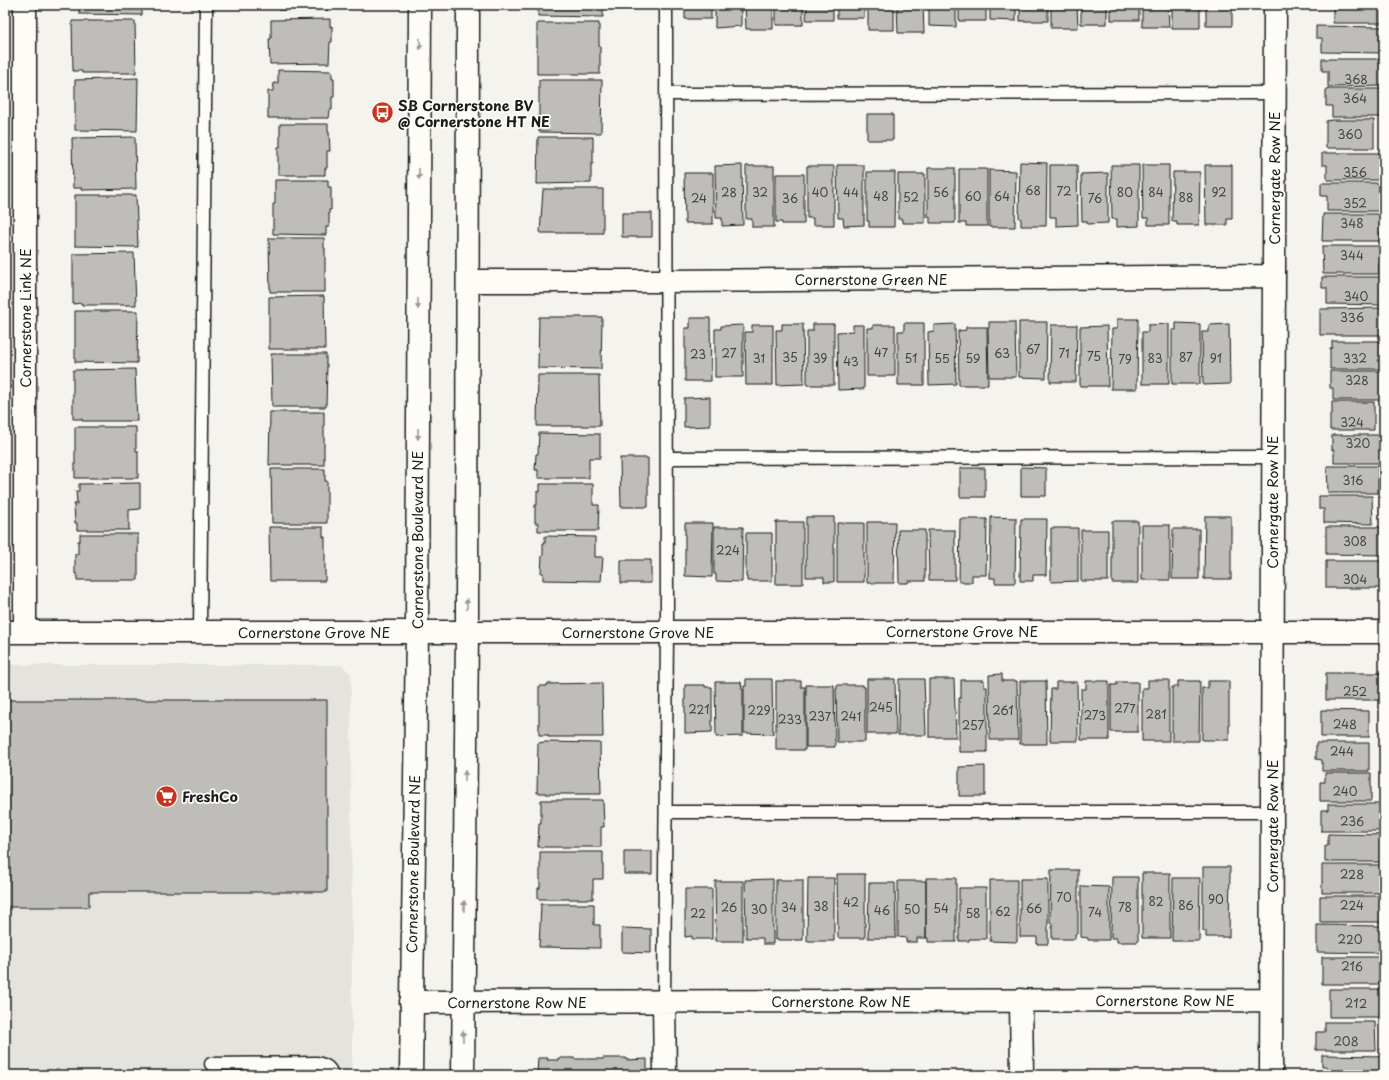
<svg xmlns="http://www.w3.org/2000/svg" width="1389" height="1080" font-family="'Playpen Sans',sans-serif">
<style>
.built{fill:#e4e3de}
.building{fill:#bebdba;stroke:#1c1c1c}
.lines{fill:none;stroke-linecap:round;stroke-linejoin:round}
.lane-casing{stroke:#1c1c1c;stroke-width:15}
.street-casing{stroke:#1c1c1c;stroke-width:25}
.secondary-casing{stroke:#1c1c1c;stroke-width:25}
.lane{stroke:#fdfcf7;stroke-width:12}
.street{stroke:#fdfcf7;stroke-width:22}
.secondary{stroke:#fdfcf7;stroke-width:22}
.oneway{fill:#989794}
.labels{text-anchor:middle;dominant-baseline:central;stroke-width:3.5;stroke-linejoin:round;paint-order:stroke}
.number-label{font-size:12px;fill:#444}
.poi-label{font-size:14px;font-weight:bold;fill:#1c1c1c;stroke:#fdfcf7;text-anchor:start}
.street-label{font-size:14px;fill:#1c1c1c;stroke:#fdfcf7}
</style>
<rect width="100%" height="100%" fill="#f4f3ee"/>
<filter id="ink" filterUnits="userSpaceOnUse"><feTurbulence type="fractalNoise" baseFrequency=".025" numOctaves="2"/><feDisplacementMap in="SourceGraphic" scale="8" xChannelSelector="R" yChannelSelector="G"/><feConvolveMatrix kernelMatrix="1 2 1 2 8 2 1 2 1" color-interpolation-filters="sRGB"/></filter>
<g filter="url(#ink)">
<path class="built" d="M5 665H341L351 674 352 1075H5Z"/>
<path class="building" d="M79 5H142V15L79 14Z
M278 5H328V10H278Z
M538 5H603V17L538 16Z
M685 5H711V19H685Z
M715 5H741V26L715 28Z
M745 5H773V29H746Z
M776 5H803V25H776Z
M807 5H833V20H806Z
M837 5H864V18H837Z
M868 5H894V30H868Z
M897 5H923L924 33H898Z
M929 5H956V27L929 26Z
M959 5H986V21H959Z
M990 5H1016V21L990 20Z
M1020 5H1048V21H1020Z
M1051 5H1077L1078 28H1051Z
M1081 5H1107V24H1081Z
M1111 5H1139V20H1111Z
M1142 5H1168L1169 27H1142Z
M1172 5H1200V28H1172Z
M1206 5H1232V26H1206Z
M1333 5H1383V23H1333Z
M330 19V27L332 26V42H330L329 63 270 64 269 39H271V20Z
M72 21H135L136 73H82V71H73Z
M537 23H599V46H600V74H537Z
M1316 26 1384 27V53L1322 52V38H1316Z
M1322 59H1384V86L1328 87V71H1322Z
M278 70 332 71V78H334V97H332V110H330L329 118H268V91H273L274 83H278Z
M138 78 137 131 75 130V80Z
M539 80H602L601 133 539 132Z
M1330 89H1384V117H1332V106H1326V90Z
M867 114H893V140H867Z
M1332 120H1374V148H1326V121Z
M280 124H328V132H329L330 151H327V168H325V175H278V147H280Z
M135 137 136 189 82 190V188H73L72 138Z
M538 137H593V164H591V183L537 184Z
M1322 153H1384V180H1327V165H1322Z
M1020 162 1047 163 1046 226H1021V219L1019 218Z
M742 165 743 225 722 226V218H716L715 166Z
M837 165H864V225L844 226 843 218H838Z
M1050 165H1077L1078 225 1056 226V217H1050Z
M1111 165H1139V226L1117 227V219H1112Z
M1142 165H1169V225H1148V218H1143Z
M1205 165H1232V219H1227V225H1206Z
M746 166H774V227H752V219H746Z
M807 166H834V225H813V218H807Z
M928 168H955V223H930V217H928Z
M959 169H987V226H966V223H959Z
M989 170 1016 171 1015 227H989Z
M867 172H895L894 227H869V221H867Z
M1173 172H1200L1199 225H1177V221H1172Z
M684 173H713V224H692V223H685Z
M1108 173V223L1087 224V221H1082L1081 174Z
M776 174H804V224H782V222H776Z
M898 174H925V223H902V219H898Z
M275 180H328V187H331V210H329V227H326V235L273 234V204H275Z
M1321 183H1384V211H1327V196H1321Z
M545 189H603V233H540L543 190Z
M75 195H136L138 247 75 246Z
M622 213H652V237H622Z
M1323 214H1382V232H1380V241H1322Z
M269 238H324V248H325V292H270Z
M1322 246H1382V264H1379V274H1323Z
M134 253 136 305H82V303L73 304V254Z
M1322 277H1384V305L1327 304V288H1322Z
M324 296 325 349H269V297Z
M1384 308V335H1320V309Z
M75 311H138L137 363 75 362Z
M539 317H602L601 369 538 368Z
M690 318H710L711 381H685V328H690Z
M1117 319H1138L1137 389H1111L1112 329H1117Z
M989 322H1015L1016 377H989L988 329 989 328Z
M1019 322H1047L1046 378 1019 377Z
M904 323H924V385H898V331H904Z
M1176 323 1200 324V384H1172V330H1176Z
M782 324H803L804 384 777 385 776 330H782Z
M813 324H834V385H807V331H813Z
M955 324 956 384 929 385 928 332 934 331V325Z
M1169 324V384H1142V332H1148V325Z
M1229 324 1230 384 1203 385 1202 332H1209V325Z
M743 325V377H715V329H721V326Z
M752 325H773V385H746L745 332H752Z
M853 325H864V389L838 390 837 332 853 331Z
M873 325H895V376H867V328H873Z
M1051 325H1077L1076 382H1050Z
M1107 326 1108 386H1080V327Z
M966 327H987L988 385H959L958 331 966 330Z
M1332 341H1381V369H1330V348H1332Z
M271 354H326V364H327L326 407H272Z
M135 369 137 421H82V419H73V370Z
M1330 371H1384V400H1333V388H1330Z
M538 375H599L600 426H537Z
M710 397V426L684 427V398Z
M1332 402H1374V430H1330V414H1332Z
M270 412H324V465H269Z
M75 427H136V451H138V478H75Z
M539 433 600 434V458H589V478H538V470H535L536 454H538Z
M1332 435H1384V463H1334V450H1332Z
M620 458H648V507H621Z
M1327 466H1378V493H1328Z
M1021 467 1046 468V496H1021Z
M960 468H985V497H960Z
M271 469H325V481H327V523H272Z
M140 483V509L129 510V530H77V523H75L74 504H77L76 491H79V484Z
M540 484H593V505H599L598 531H538V523H535V505H537V491L540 492Z
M1319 496H1372L1373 524 1324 523V509H1319Z
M1205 516H1231V579H1204Z
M806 517H834V582H824V577H806Z
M991 517 1016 518 1015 583H995V578H990Z
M960 519H987L986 575H972V582H959Z
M1021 519H1047L1046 575H1033V581H1020Z
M1112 521H1138V583H1112Z
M776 522H803V584H776Z
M867 522H895L894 583H867Z
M685 523H713L712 577 685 576Z
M837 523H864V582H837Z
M1142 525H1170V580H1142Z
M269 527H323V537H325V581H270Z
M714 527H743L742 582 716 581V574H714Z
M1326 527H1384V555L1326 554Z
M1051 528H1078V581L1051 582Z
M1173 529H1199V579H1172Z
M898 530H925V581H908V583H899Z
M928 530H955V580H929Z
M1081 530H1108V581H1081Z
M746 533H772V581H747V577H746Z
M80 534H138V580H77V574H75V554H78V541H80Z
M545 536 595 537V557H603L601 581 543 580V573H541L542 556H543V543H545Z
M621 560H651V583H621Z
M1326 561H1383L1384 588H1326Z
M1326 673H1383L1384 700H1326Z
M1002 674V681H1017L1018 740H990L989 675Z
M746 679H772L773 734 744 733V686H746Z
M867 679H895L896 734H867Z
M899 679H924L926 735H898Z
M929 679H954L956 737H929Z
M961 680H984V687H987V752H959V698H961Z
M1148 680H1169V741H1142V688H1148Z
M776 681H801V687H805V750H776Z
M1020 681H1046L1047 744H1020Z
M1086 681H1109V740H1081V689H1086Z
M1178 681H1200L1199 741H1172V687H1178Z
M1208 681H1229V740H1202V688H1208Z
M715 682H741L742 689H743V736L716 737Z
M1056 682H1077L1078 741H1050L1051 689H1056Z
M1117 682H1138V732H1111V685H1117Z
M602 683 603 737H548V735H539V686H547V684Z
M685 685H705V687H712V732L685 733Z
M806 685H834L835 747H806Z
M837 685H863V687H865V742H837L836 689H837Z
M5 700H327V892H89V907H5Z
M1321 710 1369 711V737H1321Z
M545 742 600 743 601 794H546V793H537L538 743Z
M1316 743H1369V771H1322V760L1316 759Z
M985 766V796H959V767Z
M1325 773H1371V801H1320V782H1325Z
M541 800H603L604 827H601V847H538L539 823H541Z
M1328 804H1383V831H1321V810H1328Z
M1328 834 1384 835 1383 862H1325V846H1328Z
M624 851H652V874H624Z
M540 852H603V879H593V899H538V888H540Z
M1322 865H1382V882H1380V893H1322Z
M1203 867H1230L1229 937H1206V931H1203Z
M1051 870H1078V934H1075V939H1052V923H1050Z
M1142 873H1170V938H1142Z
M837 874H865V938H838Z
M1112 877H1138V942H1117V938H1111Z
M808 878H834V941H807Z
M926 878H956V942H928V938H926Z
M1173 878H1200L1199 941H1172Z
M773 879V944H763V938H746L745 880Z
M1020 879H1048V944H1037V937H1020Z
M776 880H803V940H776Z
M990 880H1017V942L990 941Z
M715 881H743V941H716Z
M898 881H926V938H917V942H906V938L898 937Z
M869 883H895L896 938H868Z
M1081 886 1109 887V940H1088V938L1081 937Z
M959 888H986V939H969V941H959Z
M685 889H712V939H692V936L685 937Z
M1320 896H1384L1383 922H1320Z
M541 904H594V925H600V948L539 947Z
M1317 925 1384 926V953L1317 952Z
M622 928 651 929V953L622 952Z
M1322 957H1382V975H1380V984H1322Z
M1329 989H1384V1017H1329Z
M1325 1022H1375L1376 1050H1316V1032H1325Z
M1322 1055 1384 1056V1075H1327V1066H1322Z
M538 1058H548L547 1060H558V1058H574V1059H603V1058H626V1060L647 1059V1075H537Z"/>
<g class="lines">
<defs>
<path id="lane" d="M667 94 1275 93
M667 458 1273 457
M200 632 206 5
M666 812H1273
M664 1001 667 631 666 5
M211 1064 317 1063C325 1065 330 1067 332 1075"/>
<path id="street" d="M25 5V632
M468 281H667L1274 276
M5 632H1384
M1021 1000 1022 1075
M664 1001 665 1075
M411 1002 1270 1000
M1271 1075 1275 5"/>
<path id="secondary" d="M411 1075 417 632 420 5
M463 1075 467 632 468 5"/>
</defs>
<use href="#lane" class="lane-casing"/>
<use href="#street" class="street-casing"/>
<use href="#secondary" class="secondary-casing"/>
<use href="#lane" class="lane"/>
<use href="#street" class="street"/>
<use href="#secondary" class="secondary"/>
</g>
<defs><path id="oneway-solid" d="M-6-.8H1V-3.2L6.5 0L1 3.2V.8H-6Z"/></defs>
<g class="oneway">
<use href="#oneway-solid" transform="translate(420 44) rotate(90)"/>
<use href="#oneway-solid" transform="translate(419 174) rotate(90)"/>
<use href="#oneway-solid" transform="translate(418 304) rotate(90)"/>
<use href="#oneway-solid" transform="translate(418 434) rotate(90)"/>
<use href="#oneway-solid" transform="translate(467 604) rotate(-90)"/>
<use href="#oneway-solid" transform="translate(465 776) rotate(-89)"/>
<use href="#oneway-solid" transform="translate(464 906) rotate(-89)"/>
<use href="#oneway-solid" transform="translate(463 1036) rotate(-90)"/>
</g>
</g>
<defs>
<symbol id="bus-disc" viewBox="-11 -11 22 22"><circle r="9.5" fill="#c8321e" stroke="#fdfcf7"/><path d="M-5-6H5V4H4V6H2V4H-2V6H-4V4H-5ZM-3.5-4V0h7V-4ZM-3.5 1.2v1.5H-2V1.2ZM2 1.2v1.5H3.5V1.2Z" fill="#fff"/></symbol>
<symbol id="supermarket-disc" viewBox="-11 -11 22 22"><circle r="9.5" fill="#c8321e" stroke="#fdfcf7"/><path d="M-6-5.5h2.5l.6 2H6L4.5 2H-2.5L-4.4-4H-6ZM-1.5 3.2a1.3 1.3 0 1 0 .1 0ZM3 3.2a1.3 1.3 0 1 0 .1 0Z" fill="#fff"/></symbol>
</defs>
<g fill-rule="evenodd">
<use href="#bus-disc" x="370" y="100" width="25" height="25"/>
<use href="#supermarket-disc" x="154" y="784" width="25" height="25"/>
</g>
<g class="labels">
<g class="number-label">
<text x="1356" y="79">368</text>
<text x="1355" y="98">364</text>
<text x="1350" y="134">360</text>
<text x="1355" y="172">356</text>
<text x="1033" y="190">68</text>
<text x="1064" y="191">72</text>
<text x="729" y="192">28</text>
<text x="760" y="192">32</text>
<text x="820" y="192">40</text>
<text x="851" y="192">44</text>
<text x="941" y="192">56</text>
<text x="1125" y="192">80</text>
<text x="1156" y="192">84</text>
<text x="1219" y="192">92</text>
<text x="881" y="196">48</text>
<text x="973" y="196">60</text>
<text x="1002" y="196">64</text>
<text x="911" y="197">52</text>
<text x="1186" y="197">88</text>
<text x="699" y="198">24</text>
<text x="790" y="198">36</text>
<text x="1095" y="198">76</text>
<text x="1355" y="203">352</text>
<text x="1352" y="223">348</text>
<text x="1352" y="255">344</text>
<text x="1356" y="296">340</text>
<text x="1352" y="317">336</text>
<text x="1033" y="349">67</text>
<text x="881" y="352">47</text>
<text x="729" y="353">27</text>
<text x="1002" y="353">63</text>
<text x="1064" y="353">71</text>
<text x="698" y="354">23</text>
<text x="1094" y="356">75</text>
<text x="790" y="357">35</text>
<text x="1186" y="357">87</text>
<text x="759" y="358">31</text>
<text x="820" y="358">39</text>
<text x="911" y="358">51</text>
<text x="942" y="358">55</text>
<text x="973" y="358">59</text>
<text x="1155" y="358">83</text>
<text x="1216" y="358">91</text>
<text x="1355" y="358">332</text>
<text x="1125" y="359">79</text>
<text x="851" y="361">43</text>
<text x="1357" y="380">328</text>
<text x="1352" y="422">324</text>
<text x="1358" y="443">320</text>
<text x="1353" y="480">316</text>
<text x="1355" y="541">308</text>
<text x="728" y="550">224</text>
<text x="1355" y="579">304</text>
<text x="1355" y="691">252</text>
<text x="881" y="707">245</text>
<text x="1125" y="708">277</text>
<text x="699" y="709">221</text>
<text x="759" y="710">229</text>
<text x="1003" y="710">261</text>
<text x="1156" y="714">281</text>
<text x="1095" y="715">273</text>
<text x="820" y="716">237</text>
<text x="851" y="716">241</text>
<text x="790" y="719">233</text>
<text x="1345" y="724">248</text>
<text x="973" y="725">257</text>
<text x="1342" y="751">244</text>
<text x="1345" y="791">240</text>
<text x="1352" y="821">236</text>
<text x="1352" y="874">228</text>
<text x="1064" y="897">70</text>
<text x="1216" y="899">90</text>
<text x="1156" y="901">82</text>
<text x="851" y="902">42</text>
<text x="1186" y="905">86</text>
<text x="1352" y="905">224</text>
<text x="821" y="906">38</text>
<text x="729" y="907">26</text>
<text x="789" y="907">34</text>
<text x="1125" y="907">78</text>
<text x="941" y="908">54</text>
<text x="1034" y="908">66</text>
<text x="759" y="909">30</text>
<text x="912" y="909">50</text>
<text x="882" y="910">46</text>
<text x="1003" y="911">62</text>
<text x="1095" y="912">74</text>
<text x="698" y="913">22</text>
<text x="973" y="913">58</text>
<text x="1350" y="939">220</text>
<text x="1352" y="966">216</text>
<text x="1356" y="1003">212</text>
<text x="1346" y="1041">208</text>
</g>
<g class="poi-label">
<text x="398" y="105">SB Cornerstone BV<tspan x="398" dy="16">@ Cornerstone HT NE</tspan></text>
<text x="182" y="796">FreshCo</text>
</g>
<g class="street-label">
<text transform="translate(1274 178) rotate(-90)">Cornergate Row NE</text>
<text x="871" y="279">Cornerstone Green NE</text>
<text transform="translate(25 318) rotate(-90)">Cornerstone Link NE</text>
<text transform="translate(1272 502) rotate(-90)">Cornergate Row NE</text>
<text transform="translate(417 540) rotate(-90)">Cornerstone Boulevard NE</text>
<text x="962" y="631">Cornerstone Grove NE</text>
<text x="314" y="632">Cornerstone Grove NE</text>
<text x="638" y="632">Cornerstone Grove NE</text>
<text transform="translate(1272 826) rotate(-90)">Cornergate Row NE</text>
<text transform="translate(413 864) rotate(-89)">Cornerstone Boulevard NE</text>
<text x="1165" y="1000">Cornerstone Row NE</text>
<text x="841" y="1001">Cornerstone Row NE</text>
<text x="517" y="1002">Cornerstone Row NE</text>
</g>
</g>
<rect width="1389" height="1080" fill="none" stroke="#fdfcf7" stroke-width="20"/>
<rect x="10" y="10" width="1369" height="1060" fill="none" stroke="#1c1c1c" stroke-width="1.5" filter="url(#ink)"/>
</svg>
